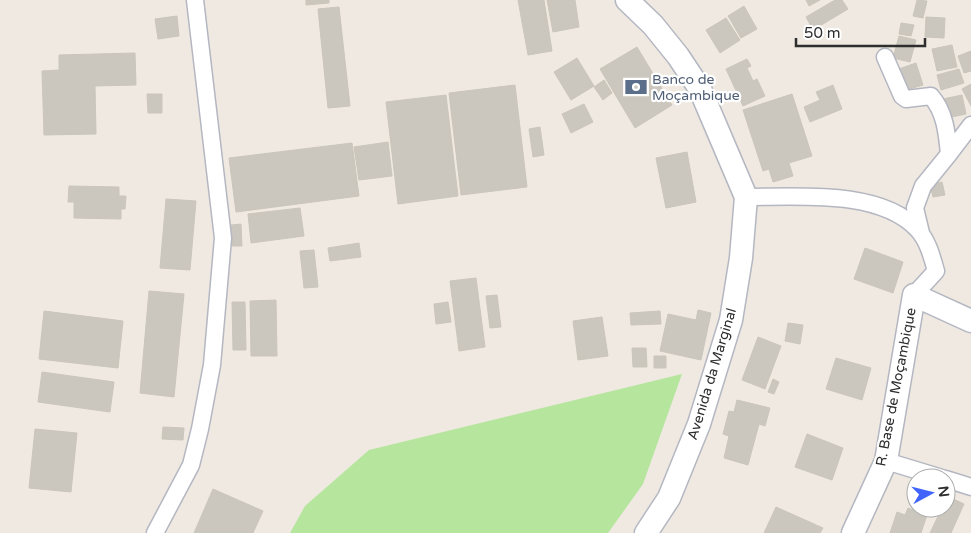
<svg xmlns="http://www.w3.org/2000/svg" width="971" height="533" font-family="'Varela Round',sans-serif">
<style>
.green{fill:#b6e59e}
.building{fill:#cbc7bf;stroke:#cbc5ba}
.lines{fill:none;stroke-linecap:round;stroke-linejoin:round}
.street-casing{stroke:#b4b7c1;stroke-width:19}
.secondary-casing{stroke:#b4b7c1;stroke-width:25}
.street{stroke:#fff;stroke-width:16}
.secondary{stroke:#fff;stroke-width:22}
.labels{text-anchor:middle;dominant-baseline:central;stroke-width:4.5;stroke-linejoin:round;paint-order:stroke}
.service-label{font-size:14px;fill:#4e5e75;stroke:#fff;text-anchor:start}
.street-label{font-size:14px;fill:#2e2e2e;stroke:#fff}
</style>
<rect width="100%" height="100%" fill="#efe9e1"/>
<path class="green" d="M682 374 643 484 608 533H290L305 506 369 450Z"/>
<path class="building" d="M306 0H329V3L306 5Z
M518 0H544L552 51 528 55Z
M547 0H575L579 27 553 32Z
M806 0H820L809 6Z
M835 0H842L848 9 813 30 806 17Z
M917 0 927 1 923 18 913 16Z
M744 6 757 29 741 38 728 16Z
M339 7 350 106 328 108 318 9Z
M177 16 179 36 158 39 155 19Z
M926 17 945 18 944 38 925 37Z
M726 18 740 40 720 53 706 30Z
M901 23 914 25 911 36 899 34Z
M899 36 916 40 910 62 893 58Z
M952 45 957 67 937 71 932 49Z
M637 47 672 105 635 128 600 69Z
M971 51V71L964 73 958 56Z
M135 53 136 85 95 86 96 134 44 135 42 71 59 70V55Z
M577 58 594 86 571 100 554 72Z
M747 59 751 66 747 68 753 81 757 79 765 96 743 106 726 69Z
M916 63 923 85 903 91 896 70Z
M959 69 964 83 941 90 937 75Z
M604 80 612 93 603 100 594 87Z
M971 84V106L962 89Z
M515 85 527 187 461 195 449 93Z
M833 85 842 109 810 122 804 107 820 100 816 92Z
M147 94H162V113H148Z
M792 94 812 156 789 163 793 176 773 182 769 169 763 171 743 110Z
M446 95 458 196 398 204 386 102Z
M962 95 966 114 947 118 943 99Z
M584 104 593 122 571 133 562 114Z
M540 127 544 155 533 157 529 129Z
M388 142 392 176 359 180 354 147Z
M352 143 359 196 236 212 229 158Z
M687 152 696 202 666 208 656 158Z
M942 182 945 195 933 197 930 185Z
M69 186 119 187V196H126L125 209H121V219L74 218V202H68Z
M166 199 196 201 190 270 160 268Z
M300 208 304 236 251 243 248 214Z
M241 224 242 246H232L231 225Z
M359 243 361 257 330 261 328 248Z
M865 248 903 262 893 293 854 279Z
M314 250 318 287 304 288 300 251Z
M476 278 485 347 459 351 450 281Z
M149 291 184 294 174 397 140 393Z
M497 295 501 327 490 328 486 296Z
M276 300 277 356H251L250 301Z
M232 302H245L246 350H233Z
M448 302 451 322 436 324 434 304Z
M698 310 711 313 701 360 660 351 668 314 696 320Z
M44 311 123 321 118 368 39 359Z
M660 311 661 324 631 325 630 313Z
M602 317 608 356 578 360 573 321Z
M788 323 803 325 800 344 785 341Z
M758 337 781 346 765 389 742 380Z
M632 348H646L647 367H633Z
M654 356H666V368H654Z
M836 358 871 368 862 400 826 389Z
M42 372 114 382 110 412 38 402Z
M773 379 779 382 774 394 768 392Z
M737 400 770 408 765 426 759 424 748 465 724 458 729 436 723 434 729 411 734 412Z
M163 427 184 428 183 440 162 439Z
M35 429 77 433 71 492 29 488Z
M807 434 843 448 832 480 795 467Z
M213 489 263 511 253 533H194Z
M947 496 964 504 951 533H930L942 508H946Z
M776 507 823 528 820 533H764Z
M908 508 927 515 921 533H890L897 512 905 515Z"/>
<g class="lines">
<defs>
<path id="street" d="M885 57 902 96 906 99 931 96C945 112 947 133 949 154L923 186 915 208 921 233
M949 154 971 125
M746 197C797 197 881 189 918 230 928 241 932 257 936 271L914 295
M886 461 942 478
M946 479 971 487
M155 533 191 465 200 429 212 365 223 238 195 0"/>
<path id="secondary" d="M627 0 653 25 678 56 700 89 746 197 741 258 731 320 699 424 669 498 646 533
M853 533 886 461 914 295 971 321"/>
</defs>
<use href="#street" class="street-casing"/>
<use href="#secondary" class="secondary-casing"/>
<use href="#street" class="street"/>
<use href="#secondary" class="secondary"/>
</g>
<defs>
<symbol id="bank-bare" viewBox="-9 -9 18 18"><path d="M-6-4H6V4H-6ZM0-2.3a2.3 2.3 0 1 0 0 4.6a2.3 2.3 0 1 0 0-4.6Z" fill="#5c6f8a" stroke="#fff" stroke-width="2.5" paint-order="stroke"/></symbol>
</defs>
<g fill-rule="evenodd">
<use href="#bank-bare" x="620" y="71" width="32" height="32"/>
</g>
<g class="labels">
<g class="service-label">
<text x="652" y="79">Banco de<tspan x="652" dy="16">Moçambique</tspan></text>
</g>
<g class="street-label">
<text transform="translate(712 374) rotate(-73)">Avenida da Marginal</text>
<text transform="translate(896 387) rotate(-79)">R. Base de Moçambique</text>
</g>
</g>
<g transform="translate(931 493) rotate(83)"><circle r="24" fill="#ffffff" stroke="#ababab"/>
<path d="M0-4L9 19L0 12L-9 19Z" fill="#4264fb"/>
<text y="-8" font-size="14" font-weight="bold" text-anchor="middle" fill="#2e2e2e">N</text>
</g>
<path d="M796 38v8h129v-8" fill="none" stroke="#2e2e2e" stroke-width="2.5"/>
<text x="804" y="38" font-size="15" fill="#2e2e2e" stroke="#ffffff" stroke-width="4" paint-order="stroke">50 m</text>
</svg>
